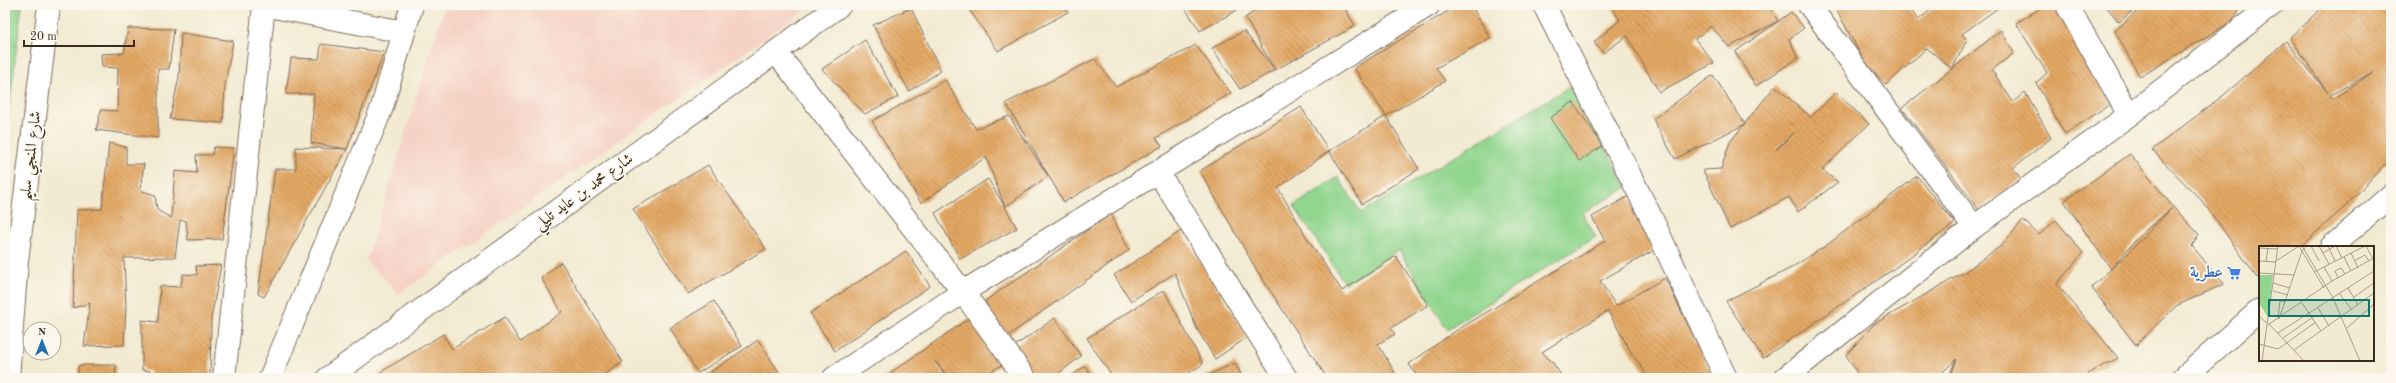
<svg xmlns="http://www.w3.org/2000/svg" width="2396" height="383" font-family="'Old Standard TT',Amiri,serif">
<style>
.built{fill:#f6d1c5}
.grass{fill:url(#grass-dots);stroke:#668056}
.park{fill:#91d68f;stroke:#668056}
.building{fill:url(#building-back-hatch);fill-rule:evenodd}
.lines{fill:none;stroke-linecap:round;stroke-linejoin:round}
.service-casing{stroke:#7b6d5d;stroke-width:24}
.minor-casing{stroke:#7b6d5d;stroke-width:24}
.tertiary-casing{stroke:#7b6d5d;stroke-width:24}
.service{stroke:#fff;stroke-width:22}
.minor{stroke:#fff;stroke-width:22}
.tertiary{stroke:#fff;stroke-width:22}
.labels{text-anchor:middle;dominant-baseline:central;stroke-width:4;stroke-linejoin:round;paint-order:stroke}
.street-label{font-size:16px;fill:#3b2a1e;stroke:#fbf7ec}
.shop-label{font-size:16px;font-weight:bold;fill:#366cbe;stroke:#fbf7ec;text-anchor:end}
.inset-road{fill:none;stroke:#a99d89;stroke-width:1}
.view{fill:#0f766e;fill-opacity:0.15;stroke:#0f766e;stroke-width:2}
.inset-edge{fill:none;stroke:#3b2a1e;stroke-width:2}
</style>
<defs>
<pattern id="grass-dots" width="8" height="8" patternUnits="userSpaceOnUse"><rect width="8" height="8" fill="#91d68f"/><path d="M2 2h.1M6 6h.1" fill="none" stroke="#7eb87b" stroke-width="1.8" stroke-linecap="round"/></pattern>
<pattern id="building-back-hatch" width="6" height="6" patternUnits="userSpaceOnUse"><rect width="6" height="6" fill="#e3a865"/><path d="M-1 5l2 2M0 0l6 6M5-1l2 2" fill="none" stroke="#b98953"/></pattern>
</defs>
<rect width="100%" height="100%" fill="#fbf7ec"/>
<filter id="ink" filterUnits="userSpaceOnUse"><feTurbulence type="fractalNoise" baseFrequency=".025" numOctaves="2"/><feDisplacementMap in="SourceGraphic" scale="8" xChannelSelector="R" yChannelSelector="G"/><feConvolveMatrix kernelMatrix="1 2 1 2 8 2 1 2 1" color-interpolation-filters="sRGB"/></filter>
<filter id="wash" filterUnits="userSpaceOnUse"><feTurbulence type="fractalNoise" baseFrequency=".012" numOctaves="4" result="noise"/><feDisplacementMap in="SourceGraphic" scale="16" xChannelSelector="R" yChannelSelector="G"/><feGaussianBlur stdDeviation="0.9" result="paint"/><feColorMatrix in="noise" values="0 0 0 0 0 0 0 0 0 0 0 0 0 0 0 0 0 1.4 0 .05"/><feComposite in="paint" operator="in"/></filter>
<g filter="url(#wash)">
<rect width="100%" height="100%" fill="#f2ead1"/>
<path class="built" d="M445 5H812L399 294 366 261Z"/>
<path class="grass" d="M5 5H22L5 140Z"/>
<path class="park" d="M1571 86 1627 188 1582 213 1596 237 1447 329 1399 250 1345 284 1294 206 1338 177 1361 213Z"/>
<g id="blocks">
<path class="building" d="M966 5H1063L1068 12 998 51Z
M1183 5H1246L1200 31Z
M1263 5H1343L1355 26 1275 70 1240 89 1212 48 1244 31 1275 70 1245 18Z
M1458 5H1471L1490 38 1436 68 1445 81 1386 116 1354 68Z
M1610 5H1768L1778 21 1729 47 1711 26 1695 39 1714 63 1659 92 1627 36 1603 53 1594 42 1620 20Z
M1834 5H1907L1918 20 1937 5H2002L1962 34 1967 40 1952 69 2001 30 2014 53 1992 70 2013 102 2025 92 2051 138 2013 168 2021 179 1979 210 1902 108 1952 69 1927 48 1886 85 1864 61Z
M2046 5H2059L2112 103 2065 134 2036 83 2047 73 2016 23Z
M2105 5H2140L2119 22Z
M2144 5H2243L2232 21 2140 77 2115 31Z
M2325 5H2391V161L2384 165 2346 206 2300 247H2260V281L2203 202 2152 150 2225 94 2286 41 2328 93 2290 37ZM2373 72 2333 99 2330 95Z
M911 8 941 71 909 91 873 25Z
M1791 12 1804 28 1789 39 1798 58 1756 86 1735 52Z
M128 28 174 29 169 69H158V138L96 130 101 110 117 111 118 68 102 67 101 54 124 53Z
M181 33 233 41 225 84 223 123 170 119 179 77Z
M865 40 898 97 865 114 822 69Z
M321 44 384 52 347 149 311 143 314 94H286L291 58 319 59Z
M1196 45 1231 93 1156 138 1162 146 1064 202 1006 103 1095 59 1116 87Z
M1713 75 1745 124 1675 159 1653 119Z
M945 80 976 129 1009 116 1048 176 1005 207 1017 228 960 259 935 213 988 179 1005 207 986 157 921 203 872 121Z
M1775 86 1811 117 1836 92 1869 124 1822 170 1838 182 1798 212 1789 197 1730 229 1703 170 1721 169 1730 142ZM1795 132 1785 142 1777 149H1776Z
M1573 102 1603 146 1579 161 1550 118Z
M1301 107 1329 151 1278 188 1307 238 1342 291 1396 256 1428 305 1391 328 1395 334 1378 344 1398 378H1327L1256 269 1200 171Z
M1386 116 1419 169 1362 204 1329 151Z
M109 143 126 147V164H144L140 190 155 195 157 210 171 218 175 171 197 173 196 155H212L214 147 234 148 222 239 188 240 186 221 180 220 175 257 124 258 126 307 124 345 84 346 90 303 73 308 77 210 102 209Z
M296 147 347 149 264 297 258 294 275 169H296Z
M2130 154 2173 207 2199 234 2192 246 2224 284 2176 306 2136 345 2091 287 2111 269 2064 201ZM2172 208 2127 254 2111 269 2140 235Z
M708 165 766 249 688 294 633 209Z
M1917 176 1955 223 1892 270 1763 358 1726 301 1791 268 1827 245Z
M1629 196 1658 248 1600 281 1616 306 1665 278 1714 378H1649L1631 352 1608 311 1542 352 1553 363 1563 378H1418L1409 364 1454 332 1605 241 1592 217Z
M1111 214 1129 250 1005 338 985 301Z
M2023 220 2039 235 2056 220 2083 253 2057 284 2118 358 2080 378H1949L1956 359 1937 378H1860L1846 355 1874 324 1963 273 2002 245Z
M1181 231 1248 337 1215 359 1196 327 1175 273 1131 301 1114 275Z
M906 251 930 286 835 351 810 313Z
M561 262 623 362 600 378H377L376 375 443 334 452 349 505 317 520 342 562 312 541 278Z
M221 265 211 319 210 376 181 374 182 378H150V371L142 370V320L158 322 160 286 181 287 183 274 197 275 196 266Z
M1164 290 1203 364 1181 378H1113L1087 338Z
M714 301 742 346 698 373 670 328Z
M972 316 1003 364 981 378H949L935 361 947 378H883Z
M1055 318 1081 356 1053 378H1030L1009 350Z
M758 340 783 378H702Z
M1235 363 1243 378H1202Z
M79 365H116L115 378H77Z
M1085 366 1094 378H1069Z
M1807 371 1811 378H1798Z"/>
</g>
</g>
<g filter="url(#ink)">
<use href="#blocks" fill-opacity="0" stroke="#7b6d5d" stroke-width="1"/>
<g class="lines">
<defs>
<path id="service" d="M1809 5 1974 227
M2067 5 2129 115
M776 52 963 292 1025 378
M1158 172 1286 378
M224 378 264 5
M834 378 963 292 1429 5"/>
<path id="minor" d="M263 5 404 32
M2331 247 2391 195
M8 378 17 261 49 5
M270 378 381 110 412 5
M328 378 840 5
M1785 378 1974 227 2129 115 2272 5
M2183 378 2260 310"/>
<path id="tertiary" d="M1544 5 1651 217 1726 378"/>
</defs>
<use href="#service" class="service-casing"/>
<use href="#minor" class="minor-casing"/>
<use href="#tertiary" class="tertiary-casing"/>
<use href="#service" class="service"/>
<use href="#minor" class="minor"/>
<use href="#tertiary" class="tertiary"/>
</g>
</g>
<defs>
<symbol id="supermarket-bare" viewBox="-9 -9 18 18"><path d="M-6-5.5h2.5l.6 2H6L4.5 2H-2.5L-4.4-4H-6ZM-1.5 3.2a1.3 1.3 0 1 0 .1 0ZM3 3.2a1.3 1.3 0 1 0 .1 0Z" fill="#3f7fe0" stroke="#fbf7ec" stroke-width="2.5" paint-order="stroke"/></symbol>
</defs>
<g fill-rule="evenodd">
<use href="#supermarket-bare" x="2224" y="263" width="20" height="20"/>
</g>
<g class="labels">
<g class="street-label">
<text transform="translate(31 156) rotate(-83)">شارع المنجي سليم</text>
<text transform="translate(584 192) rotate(-36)">شارع محمد بن عايد تليلي</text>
</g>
<g class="shop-label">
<text x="2223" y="273">عطرية</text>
</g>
</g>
<g transform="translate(2259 246)">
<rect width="115" height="115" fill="#f2ead1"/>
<path d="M0 29H14L9 71 0 57Z" fill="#91d68f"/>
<path class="inset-road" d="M40 0 65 42M43 0 74 52 101 115M52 0 60 15M60 0 70 18M69 0 76 15M77 0 83 12M107 0 114 13M0 2 18 3M64 7 76 0M92 7 99 22M85 11 92 25M0 15 17 16M7 15 9 2M17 15 40 0M95 15 106 9 110 15M65 21 73 35M55 26 106 0M0 27 36 29M79 32 76 25 82 22 86 28M14 37 31 42M89 42 99 59M14 45 29 49M80 47 93 64M95 51 115 37M12 53 27 56M43 57 62 85M59 62 70 80M0 70 10 79M19 73 21 55M20 73 43 5 48 0M10 78 73 35 115 12M10 78 45 115M88 82 115 58M19 87 115 25M24 92 54 71M0 98 19 103 57 76M35 104 115 47M3 115 19 0"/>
<path class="view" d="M10 54H110V70H10Z"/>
<rect width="115" height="115" class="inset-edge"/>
</g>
<rect width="2396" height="383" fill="none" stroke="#fbf7ec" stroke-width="20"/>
<g transform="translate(42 341)"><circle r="19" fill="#fbf7ec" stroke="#aea59a"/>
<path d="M0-3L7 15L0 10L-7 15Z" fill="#1f6fb2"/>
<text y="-6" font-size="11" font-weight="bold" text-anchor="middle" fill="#3b2a1e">N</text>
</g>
<path d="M24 40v6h110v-6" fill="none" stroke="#3b2a1e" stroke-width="2"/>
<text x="30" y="40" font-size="12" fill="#3b2a1e" stroke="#fbf7ec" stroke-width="3" paint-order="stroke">20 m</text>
</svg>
